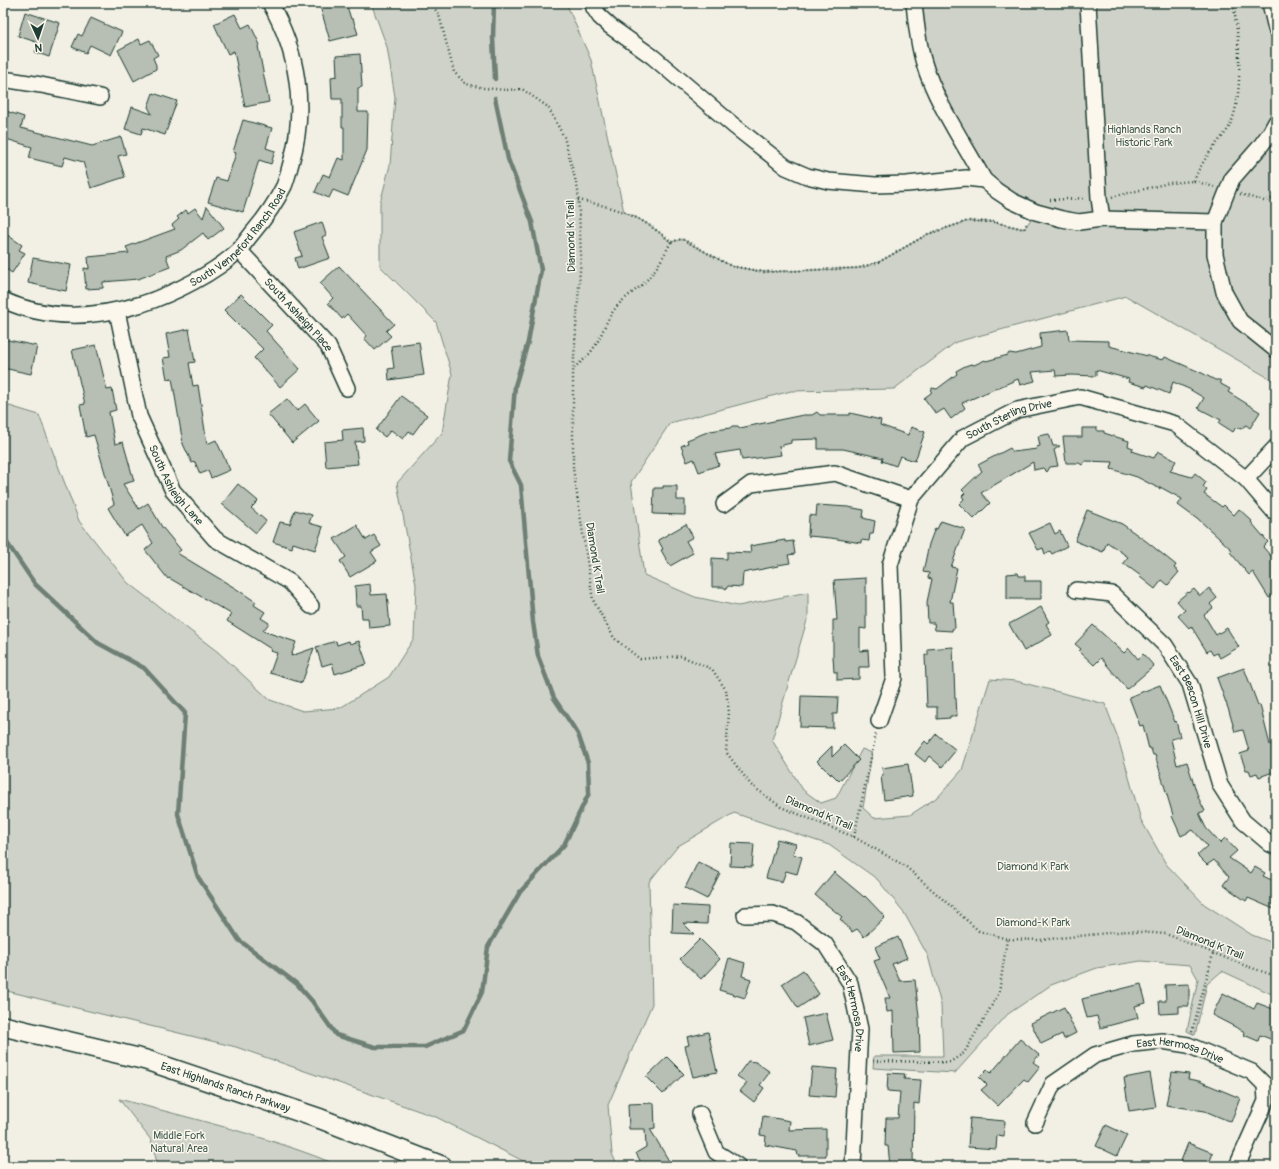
<svg xmlns="http://www.w3.org/2000/svg" width="1279" height="1169" font-family="Pangolin,sans-serif">
<style>
.green{fill:#cfd2c8;stroke:#77887e}
.lines{fill:none;stroke-linecap:round;stroke-linejoin:round}
.stream{stroke:#6e7f75;stroke-width:4.5}
.building{fill:#b7beb3;stroke:#1f3d34}
.minor-casing{stroke:#1f3d34;stroke-width:18}
.major-casing{stroke:#1f3d34;stroke-width:22}
.path{stroke:#1f3d34;stroke-width:2.5;stroke-dasharray:1 3;stroke-linecap:butt}
.minor{stroke:#fbf7ec;stroke-width:15}
.major{stroke:#fbf7ec;stroke-width:19}
.labels{text-anchor:middle;dominant-baseline:central;stroke-width:3;stroke-linejoin:round;paint-order:stroke}
.park-label{font-size:11px;fill:#425b52;stroke:#fbf7ec}
.street-label{font-size:11px;fill:#1f3d34;stroke:#fbf7ec}
</style>
<rect width="100%" height="100%" fill="#f2f0e5"/>
<filter id="ink" filterUnits="userSpaceOnUse"><feTurbulence type="fractalNoise" baseFrequency=".025" numOctaves="2"/><feDisplacementMap in="SourceGraphic" scale="8" xChannelSelector="R" yChannelSelector="G"/><feConvolveMatrix kernelMatrix="1 2 1 2 8 2 1 2 1" color-interpolation-filters="sRGB"/></filter>
<g filter="url(#ink)">
<path class="green" d="M371 3H566L591 60 624 212C642 219 656 229 671 242L682 239 731 266 764 272 859 268 879 262 928 234 968 221 994 222 1024 229 1036 212 997 191 930 71 919 3H1276V382L1126 296 956 342 894 389 791 391 670 423 631 482 644 575 695 597 738 606 808 592V617L772 740 803 790 821 803 836 798 862 749 872 753 863 808 874 818 910 815 939 796 962 770 990 679 1016 681 1105 704 1118 738 1141 820 1166 864 1204 904 1252 935 1276 944V996L1222 971 1207 984 1195 1035 1187 1031 1198 979 1190 965 1141 961 1097 968 1051 985 1008 1014 955 1073 873 1068 874 1056H943L941 1005 928 956 903 911 877 879 829 845 734 813 678 846 649 882 652 1004 608 1105 612 1154 618 1166H533L436 1117 236 1047 3 990V404L39 415 79 521 128 583 218 652 270 700 303 711 340 708 389 677 414 638 416 585 397 483 442 433 452 374 436 322 380 266V203L390 165 395 97 387 47Z
M119 1099C193 1119 269 1136 340 1166H158L151 1140Z"/>
<g class="lines">
<path class="stream" d="M494 3 493 38 495 79
M3 537 35 584 98 643 144 668 185 713 178 814 198 877 239 940 297 984 312 1001 336 1035 375 1047H425L464 1030 482 992 488 947 520 892 564 845 589 793 588 763 578 734 554 698 538 656 533 622 521 485 509 461 515 386 528 342 541 270 532 222 508 159 495 98"/>
</g>
<path class="building" d="M330 3H346L351 19H353L358 34 330 41 320 6Z
M25 12 60 23 49 57 35 52 39 43 18 36Z
M235 14 242 28 250 24 260 45 258 46 269 102 245 107 234 51 228 54 214 24Z
M91 18 122 32 111 55 90 45 86 53 72 47 78 34 82 36Z
M139 39 141 44 150 40 158 55 153 58 156 65V69L134 81 118 50Z
M360 54 362 87 358 88V112H368L367 150 348 196 333 190 329 198 315 192 323 174 330 177 338 158 344 160V127H342V99H332L331 77 337 76 336 56Z
M153 93 177 101 165 135 143 128 141 134 125 129 132 107 152 114 148 107Z
M3 110 24 117 21 128 92 146 121 137 126 154 118 156 125 177 91 188 83 162 65 157 62 166 29 158 32 147 3 138Z
M243 120 272 128 266 148 275 151 271 164 259 160 243 212 208 202 216 178 227 181 236 153 233 152Z
M207 206 224 228 208 240 203 233 181 250 166 256 170 267 138 279 103 282V288L86 289 84 268 89 269 88 257 129 253 126 247 175 229 172 225 179 219 177 217 186 210 188 213 195 208 203 218Z
M322 222 326 235 322 237 330 258 298 269 295 258 302 256 294 232Z
M3 232 22 245 19 250 25 253 12 273 3 267Z
M33 258 71 265 66 291 28 283Z
M339 266 394 324 386 331 391 336 375 350 364 338 367 336 347 314 342 319 328 303 333 298 320 283Z
M241 294 272 325 266 331 300 369 280 387 254 358 263 349 224 310Z
M189 329 195 362 189 363 193 386 198 385 207 444 216 440 230 470 211 478 208 471 200 474 195 462 192 463 183 444 172 378 167 379 163 358 170 357 166 334Z
M1068 330 1069 340 1109 341V346L1163 360 1165 357 1202 373 1215 380H1220L1221 384 1230 389 1228 392 1260 412 1250 428 1246 425 1241 429 1236 427 1233 432 1219 423 1221 420 1198 408 1204 398 1189 389 1173 382 1169 394 1147 385 1146 387 1128 382 1129 379 1096 370V376L1071 375 1056 376 1055 370 1032 372 1035 381 1020 385 1018 379 962 403 965 408 951 419 944 409 936 414 924 398 931 393 932 388 937 389 957 374 956 371 965 366 971 364 974 365 985 360 986 361 1008 355 1009 353 1016 354 1041 347 1040 333Z
M3 339 37 346 31 374 3 368Z
M419 342 424 375 389 380 388 369 394 368 391 346Z
M96 345 107 390 112 389 116 410 109 412 115 444 123 442 134 481 123 484 139 509 148 503 162 527 181 550 177 553 235 588 256 602 254 605 265 612 261 618 269 623 263 631 296 642 291 656 314 648 302 683 270 673 277 653 270 651 271 649 227 621 231 614 169 578 168 579 145 550 153 543 142 525 125 536 108 508 114 504 94 435 86 437 80 405 85 404 72 350Z
M401 396 427 415 413 434 409 431 403 439 391 430 385 437 376 430Z
M287 399 297 411 305 404 319 421 292 443 268 414Z
M817 412 820 415H850V413L881 420 880 425 908 435 911 427 925 432 915 461 900 456 896 466 882 461 883 458 843 449H818V439L791 440V443L779 446 781 455 742 460 740 450 715 454 719 465 699 472 694 459 687 462 681 446 688 443 687 440 710 431 730 428 732 426H738L740 428 803 415H812Z
M363 428 364 441 355 442 358 464 326 467 324 442 343 440 342 430Z
M1082 428H1097V431H1104V433L1129 441 1128 446 1133 448 1132 451 1154 458 1158 451 1176 461 1170 471 1192 477 1195 473 1206 482 1203 487 1207 490 1204 494 1222 507 1224 505 1234 515 1239 509 1252 521 1251 522 1268 542 1263 547 1276 562V594L1269 598 1253 572 1249 575 1230 552 1232 550 1197 518V519L1178 505 1182 499 1160 487V489L1137 477 1111 469 1113 462 1085 461 1082 465 1079 463H1066L1063 437H1082Z
M1049 434 1053 446H1060L1054 450 1058 466 1050 467 1047 472 1043 468 1034 470 1033 462 981 493 990 503 974 519 959 504 964 499 962 496 965 493 962 490 982 471 978 465 1010 448 1013 452 1037 449 1036 447 1040 446 1038 436Z
M238 484 258 501 251 508 266 521 256 533 222 504Z
M663 486H677V500H685V515L653 514 654 488H663Z
M817 505 848 507 864 510 863 518 875 521 873 534H870L869 541 861 540V543L831 538 808 536 809 515 816 516Z
M295 510 312 515 309 523 323 527 315 550 293 543 292 548 273 542 280 522 290 524Z
M1087 510 1122 524 1146 541 1176 565 1174 568 1179 572 1168 585 1162 580 1155 589 1140 577 1141 576 1123 563 1128 557 1107 542 1103 552 1075 541Z
M941 521 965 529 951 567 957 568 950 602H953L955 628 952 629V631L935 630 934 623H928L927 602 932 579 928 578 929 573 923 572 929 544 935 528 937 529Z
M1050 523 1055 534 1060 531 1067 546 1052 554 1050 551 1045 554 1043 548 1038 550 1029 533Z
M686 524 693 537 686 541 693 553 670 566 661 550 663 549 658 540Z
M357 525 366 540 374 535 381 546 371 552 377 561 350 577 340 561 346 557 334 539Z
M785 540V542L793 541 795 554 788 555 790 563 778 565V566L743 573 742 587 728 586 726 589 723 587H712V558L727 559V552L751 553 750 546Z
M1018 573 1019 576H1025V581H1041V599H1007V574Z
M866 578V629L860 628V651L868 650 869 667H859V679L837 680V672H834L833 657V620H837L834 580Z
M370 584 371 595 387 594 390 626 369 628 368 618H362L361 606H356L355 586Z
M1209 588 1217 598 1210 604 1213 608 1204 615 1216 635 1227 628 1239 647 1220 658 1217 653 1213 655 1210 650 1207 652 1191 626 1189 628 1178 616 1185 610 1177 601 1188 592 1189 593 1194 589 1200 596Z
M1041 607 1049 622 1046 624 1052 635 1024 651 1009 624Z
M1093 625 1124 653 1129 648 1138 659 1143 654 1154 666 1127 689 1101 658 1094 665 1079 651 1081 649 1075 644Z
M336 641 337 645 349 641 350 644 359 641 367 664 335 674 332 663 322 666 316 647Z
M953 647 955 698H956L957 716H950V718L937 719V707H927L925 655H928V649Z
M1244 668 1258 705H1260L1270 745 1272 744 1276 758V771L1259 777 1257 773 1251 775 1249 770H1246L1240 754 1249 751 1243 730 1235 732 1229 711 1217 678Z
M1160 685 1175 722 1176 721 1180 737 1171 739 1177 765 1187 762 1198 797 1205 811 1199 813 1206 828 1220 843 1225 838 1237 851 1229 858 1251 873 1255 867 1265 873 1263 876 1276 882V910L1248 898 1246 901 1223 885 1229 877 1214 860 1207 865 1197 855 1207 846 1193 830 1181 836 1172 816 1173 815 1155 755H1153L1151 749H1149L1143 725 1140 726 1129 697Z
M801 696 838 697 837 714H833V728L800 727Z
M936 734 956 750 942 767 929 756 925 762 915 754 925 741 928 744Z
M844 745 859 760 839 781 831 773V775L817 761 832 746V757Z
M908 764 913 796 884 800 881 776 883 775 882 768Z
M777 839 796 844 793 854 802 857 797 874 786 871 782 882 766 878Z
M731 843 754 844 752 867 730 866Z
M698 862 720 873 707 899 685 888Z
M834 872 864 897 865 896 885 917 864 937 857 929 852 932 840 919 842 917 815 895Z
M673 905 708 907 707 924 683 923 694 934 672 933Z
M898 937 907 958 892 964 900 981 915 980 919 1017 920 1052 894 1053 893 1011 887 1012 885 998H890L874 961 880 959 875 947Z
M700 939 720 959 701 979 680 959Z
M729 958 745 963 742 976 751 979 745 998 719 990Z
M803 970 819 994 798 1008 782 984Z
M1141 984 1146 1003 1135 1006 1138 1018 1100 1028 1097 1016 1087 1018 1082 999Z
M1189 984V1006H1179V1013L1160 1014 1159 1001H1166L1165 985Z
M1223 993 1254 1009 1257 1003 1276 1010V1033L1273 1040 1260 1035 1258 1041 1244 1035 1245 1032 1212 1015Z
M1064 1007 1076 1033 1064 1039 1062 1034 1041 1044 1031 1023Z
M826 1013 833 1040 809 1046 803 1018Z
M708 1032 717 1072 693 1077 685 1046 689 1045 687 1037Z
M1020 1039 1039 1055 1033 1062 1040 1067 1028 1082 1024 1079 998 1106 981 1090 987 1085 979 1077 987 1069 991 1073Z
M667 1057 684 1074 663 1094 646 1077Z
M748 1061 756 1062 770 1072 760 1085 764 1088 754 1102 740 1091 747 1083 737 1076Z
M812 1067 837 1069 835 1097 809 1095Z
M1172 1072 1189 1074 1188 1079 1199 1081 1240 1098 1231 1122 1205 1111 1166 1105Z
M888 1073 905 1074 904 1079 921 1080 919 1104 914 1103 913 1166H890L888 1146H885L886 1118H898L900 1092 887 1091Z
M1150 1073 1156 1107 1129 1111 1124 1078Z
M654 1103 655 1128 650 1129 672 1166H643L636 1153 646 1147 645 1129H629L628 1104Z
M763 1116 790 1121 789 1130 826 1129V1156H798L797 1151 765 1145 766 1136 760 1135Z
M970 1118 1005 1121 1004 1136 997 1135 996 1149 968 1147Z
M1106 1125 1127 1135 1117 1156 1096 1146Z
M1188 1143 1213 1153 1208 1166H1179Z"/>
<g class="lines">
<defs>
<g id="minor">
<path d="M593 3 594 8 600 17 611 27 653 57 733 125 786 167 807 176 828 181 875 185 907 184 966 178 984 180 997 191 1012 201 1036 212 1062 219 1079 222 1102 219 1215 222V254L1224 292 1240 321 1276 350"/>
<path d="M914 3C916 23 918 44 924 63 935 101 965 145 984 180"/>
<path d="M1088 3 1099 198 1102 219"/>
<path d="M1270 3 1276 29"/>
<path d="M3 79 41 85 100 97"/>
<path d="M1215 222 1232 179 1259 148 1270 133 1276 122"/>
<path id="s1" d="M239 250 328 346 347 388"/>
<path id="s2" d="M3 300C49 321 95 318 142 304 173 294 215 273 239 250 244 244 249 237 254 231 266 217 276 202 284 186 287 179 289 170 291 163 307 108 298 52 270 3"/>
<path id="s3" d="M117 311 139 416 173 491 215 539 290 582 311 606"/>
<path d="M1246 479 1276 447"/>
<path d="M724 504 751 484 835 473 911 499"/>
<path id="s4" d="M1076 590 1112 594 1165 645 1190 684 1220 785 1243 821 1270 844 1276 847"/>
<path id="s5" d="M879 721 894 678 890 565 911 499 963 438 1017 410 1080 397 1175 424 1246 479 1276 514"/>
<path id="s6" d="M745 915 773 914 796 922 825 944 850 983 860 1029 853 1166"/>
<path d="M700 1114 716 1152 738 1166"/>
<path id="s7" d="M1035 1123 1053 1084 1095 1055 1133 1044 1162 1041 1188 1045 1252 1072 1265 1085 1266 1101 1237 1166"/>
</g>
<g id="major">
<path id="s8" d="M3 1026 146 1060 321 1119 442 1166"/>
</g>
</defs>
<use href="#minor" class="minor-casing"/>
<use href="#major" class="major-casing"/>
<path class="path" d="M431 3 439 15 454 72 466 84 484 88 506 90 522 89 548 107 564 137 578 190 581 256 573 373V468L593 600 614 638 640 659 681 656 712 669 726 690 729 712 726 752 751 785 781 807 854 837 905 866 979 931 1007 939 1040 940 1127 931 1166 934 1246 966 1276 976
M1194 181C1199 167 1207 156 1216 144 1220 139 1226 133 1229 127 1245 96 1239 37 1233 3
M1240 194 1264 201 1276 198
M1112 197 1169 183 1194 181 1214 187
M578 200C617 208 640 215 671 242L682 239 731 266 764 272 859 268 879 262 928 234 968 221 994 222 1024 229 1027 223
M1050 200 1085 198
M574 368C579 363 586 359 590 353 601 340 604 324 614 310 622 299 634 292 644 283 656 271 663 257 671 242
M854 837 876 734
M1192 1032 1213 954
M873 1061 950 1062 964 1053 999 993 1007 939"/>
<use href="#minor" class="minor"/>
<use href="#major" class="major"/>
</g>
</g>
<g class="labels">
<g class="park-label">
<text x="1144" y="129">Highlands Ranch<tspan x="1144" dy="13">Historic Park</tspan></text>
<text x="1033" y="866">Diamond K Park</text>
<text x="1033" y="922">Diamond-K Park</text>
<text x="179" y="1135">Middle Fork<tspan x="179" dy="13">Natural Area</tspan></text>
</g>
<g class="street-label">
<text stroke="none"><textPath href="#s2" startOffset="262">South Venneford Ranch Road</textPath></text>
<text transform="translate(571 236) rotate(-91)">Diamond K Trail</text>
<text stroke="none"><textPath href="#s1" startOffset="88">South Ashleigh Place</textPath></text>
<text stroke="none"><textPath href="#s5" startOffset="358">South Sterling Drive</textPath></text>
<text stroke="none"><textPath href="#s3" startOffset="186">South Ashleigh Lane</textPath></text>
<text transform="translate(595 558) rotate(81)">Diamond K Trail</text>
<text stroke="none"><textPath href="#s4" startOffset="173">East Beacon Hill Drive</textPath></text>
<text transform="translate(819 813) rotate(23)">Diamond K Trail</text>
<text transform="translate(1210 943) rotate(22)">Diamond K Trail</text>
<text stroke="none"><textPath href="#s6" startOffset="160">East Hermosa Drive</textPath></text>
<text stroke="none"><textPath href="#s7" startOffset="182">East Hermosa Drive</textPath></text>
<text stroke="none"><textPath href="#s8" startOffset="231">East Highlands Ranch Parkway</textPath></text>
</g>
</g>
<rect width="1279" height="1169" fill="none" stroke="#fbf7ec" stroke-width="16"/>
<rect x="8" y="8" width="1263" height="1153" fill="none" stroke="#1f3d34" stroke-width="1.5" filter="url(#ink)"/>
<g transform="translate(38 38) rotate(177)" stroke="#fbf7ec" stroke-width="3" paint-order="stroke">
<path d="M0-3L7 15L0 10L-7 15Z" fill="#1f3d34"/>
<text y="-6" font-size="11" font-weight="bold" text-anchor="middle" fill="#1f3d34">N</text>
</g>
</svg>
